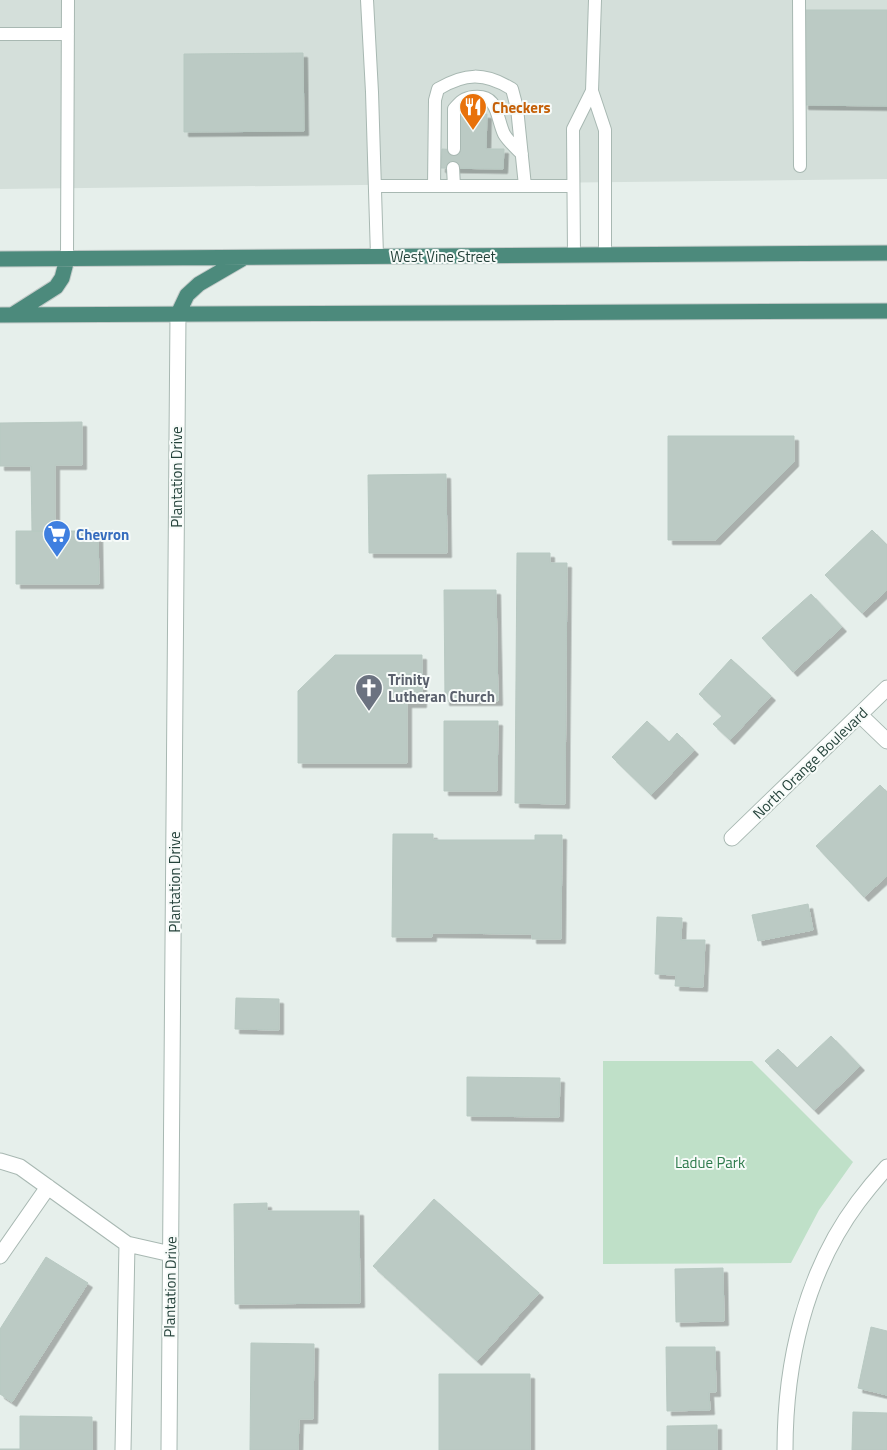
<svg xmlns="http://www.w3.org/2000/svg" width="887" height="1450" font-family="'Titillium Web',sans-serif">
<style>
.built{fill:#d4dfda}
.green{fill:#bfe0c8}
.building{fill:#bbcac4;stroke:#b8c9c2;filter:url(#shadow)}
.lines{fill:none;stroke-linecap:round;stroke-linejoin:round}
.service-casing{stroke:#a8b8b2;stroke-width:14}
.minor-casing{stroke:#a8b8b2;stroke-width:17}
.trunk-casing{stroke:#c2cac8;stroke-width:17}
.service{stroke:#fff;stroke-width:12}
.minor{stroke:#fff;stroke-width:15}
.trunk{stroke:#4c8a7c;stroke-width:15}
.labels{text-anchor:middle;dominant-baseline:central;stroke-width:4;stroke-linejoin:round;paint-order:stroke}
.food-label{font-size:15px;font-weight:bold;fill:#c56008;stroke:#f7fbf9;text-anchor:start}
.street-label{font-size:15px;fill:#24423a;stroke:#f7fbf9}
.shop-label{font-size:15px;font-weight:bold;fill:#366cbe;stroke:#f7fbf9;text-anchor:start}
.worship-label{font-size:15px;font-weight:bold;fill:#5b616d;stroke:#f7fbf9;text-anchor:start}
.park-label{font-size:15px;fill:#2d7a4b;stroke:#f7fbf9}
</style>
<defs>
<filter id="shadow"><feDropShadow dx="4.5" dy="4.5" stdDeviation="0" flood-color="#0004"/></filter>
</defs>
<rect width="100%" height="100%" fill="#e6efeb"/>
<path class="built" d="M0 0H887V179L0 189Z"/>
<path class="green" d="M603 1061H752L853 1162 819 1210 791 1263 603 1264Z"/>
<path class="building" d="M804 10H887V106L804 105Z
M303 53 304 131 184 132V54Z
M460 113 487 114 486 149H504L503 169 441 168 442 149 460 150Z
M82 422V465H55V531H32L31 466H0V423Z
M668 436H794V462L716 540H668Z
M446 474 447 553H369L368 475Z
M872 530 887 545V590L862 613 825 575Z
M16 531H98L99 584H16Z
M517 553H550V563H567L565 804 515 803Z
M444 590H496L498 701H445Z
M811 594 842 627 793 672 762 638Z
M335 655H422V703H407V763H298V691Z
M731 659 771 696 730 740 713 724 722 716 699 694Z
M444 721H498L497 791H444Z
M647 721 669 742 677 733 694 750 651 795 612 757Z
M880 785 887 792V876L864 897 816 846Z
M393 834H433V840H535V835H562L561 939H532V934L432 933V937H392Z
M808 904 813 930 758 941 752 915Z
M657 917 682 918 681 940H705L703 987 675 986 676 975 655 974Z
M236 998 279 999V1030L235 1029Z
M831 1036 860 1066 814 1110 765 1061 778 1049 797 1068Z
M467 1077 560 1078 559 1117 467 1116Z
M434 1199 539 1293 477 1361 373 1266Z
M267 1203V1211H359L360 1303 235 1304 234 1204Z
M46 1257 88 1283 12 1402 0 1394V1329Z
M723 1268 724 1321 676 1322 675 1269Z
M871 1327 887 1331V1395L858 1388Z
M251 1343 314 1344 313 1419H299L298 1450H250Z
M666 1347H715L716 1392H709L710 1410 667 1411Z
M439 1374H530V1450H439Z
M853 1412 887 1413V1450H852Z
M20 1416 92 1417V1450H0V1449H20Z
M717 1425V1450H667V1426Z"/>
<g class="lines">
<defs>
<path id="service" d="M367 0 372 92 377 256
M595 0 592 91 605 130V255
M799 0 800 166
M0 34H68
M454 149V109C460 102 464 98 473 97 499 94 496 117 504 134 508 141 516 148 522 154
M453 168 454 186
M376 186H573
M434 186 435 100 438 89C465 73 484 72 512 89L517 108 525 186
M574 255 573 129 592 91
M67 259 68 0"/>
<path id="minor" d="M860 715 887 741
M732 838 887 688
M0 1161 20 1167 127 1244 171 1254
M0 1256 48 1187
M123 1450 127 1244
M169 1450 178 314
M785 1450C785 1363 805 1273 858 1202 867 1190 877 1178 887 1167"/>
<path id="trunk" d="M0 259 887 253
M178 314 187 295 199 284 242 259
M0 315 887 311
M12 315 56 287 62 278 67 259"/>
</defs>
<use href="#service" class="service-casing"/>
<use href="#minor" class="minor-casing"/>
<use href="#trunk" class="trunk-casing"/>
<use href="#service" class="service"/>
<use href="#minor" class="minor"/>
<use href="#trunk" class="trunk"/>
</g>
<defs>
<symbol id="restaurant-pin" viewBox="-11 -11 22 30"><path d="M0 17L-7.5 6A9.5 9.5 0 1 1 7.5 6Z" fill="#e8710a" stroke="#f7fbf9"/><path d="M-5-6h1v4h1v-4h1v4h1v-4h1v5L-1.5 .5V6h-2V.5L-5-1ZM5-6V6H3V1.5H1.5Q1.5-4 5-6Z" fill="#fff"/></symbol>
<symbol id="supermarket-pin" viewBox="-11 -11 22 30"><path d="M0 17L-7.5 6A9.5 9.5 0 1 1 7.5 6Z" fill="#3f7fe0" stroke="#f7fbf9"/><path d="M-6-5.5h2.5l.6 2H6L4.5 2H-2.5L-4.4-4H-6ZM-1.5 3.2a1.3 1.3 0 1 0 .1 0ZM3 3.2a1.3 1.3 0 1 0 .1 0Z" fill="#fff"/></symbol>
<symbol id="church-pin" viewBox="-11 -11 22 30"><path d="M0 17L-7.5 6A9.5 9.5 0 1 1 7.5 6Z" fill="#6b7280" stroke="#f7fbf9"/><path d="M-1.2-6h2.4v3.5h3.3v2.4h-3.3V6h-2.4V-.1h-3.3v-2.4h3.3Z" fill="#fff"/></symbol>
</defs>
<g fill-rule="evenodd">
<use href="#restaurant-pin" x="457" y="91" width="32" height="43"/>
<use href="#supermarket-pin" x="41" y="518" width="32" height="43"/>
<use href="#church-pin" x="353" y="672" width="32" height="43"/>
</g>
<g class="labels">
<g class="food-label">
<text x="492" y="107">Checkers</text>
</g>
<g class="street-label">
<text x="443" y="256">West Vine Street</text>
<text transform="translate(176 477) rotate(-90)">Plantation Drive</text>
<text transform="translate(810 763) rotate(-44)">North Orange Boulevard</text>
<text transform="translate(174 882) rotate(-90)">Plantation Drive</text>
<text transform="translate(170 1287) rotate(-89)">Plantation Drive</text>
</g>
<g class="shop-label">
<text x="76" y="534">Chevron</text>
</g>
<g class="worship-label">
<text x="388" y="679">Trinity<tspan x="388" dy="17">Lutheran Church</tspan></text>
</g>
<g class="park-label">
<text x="710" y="1162">Ladue Park</text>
</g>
</g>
</svg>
